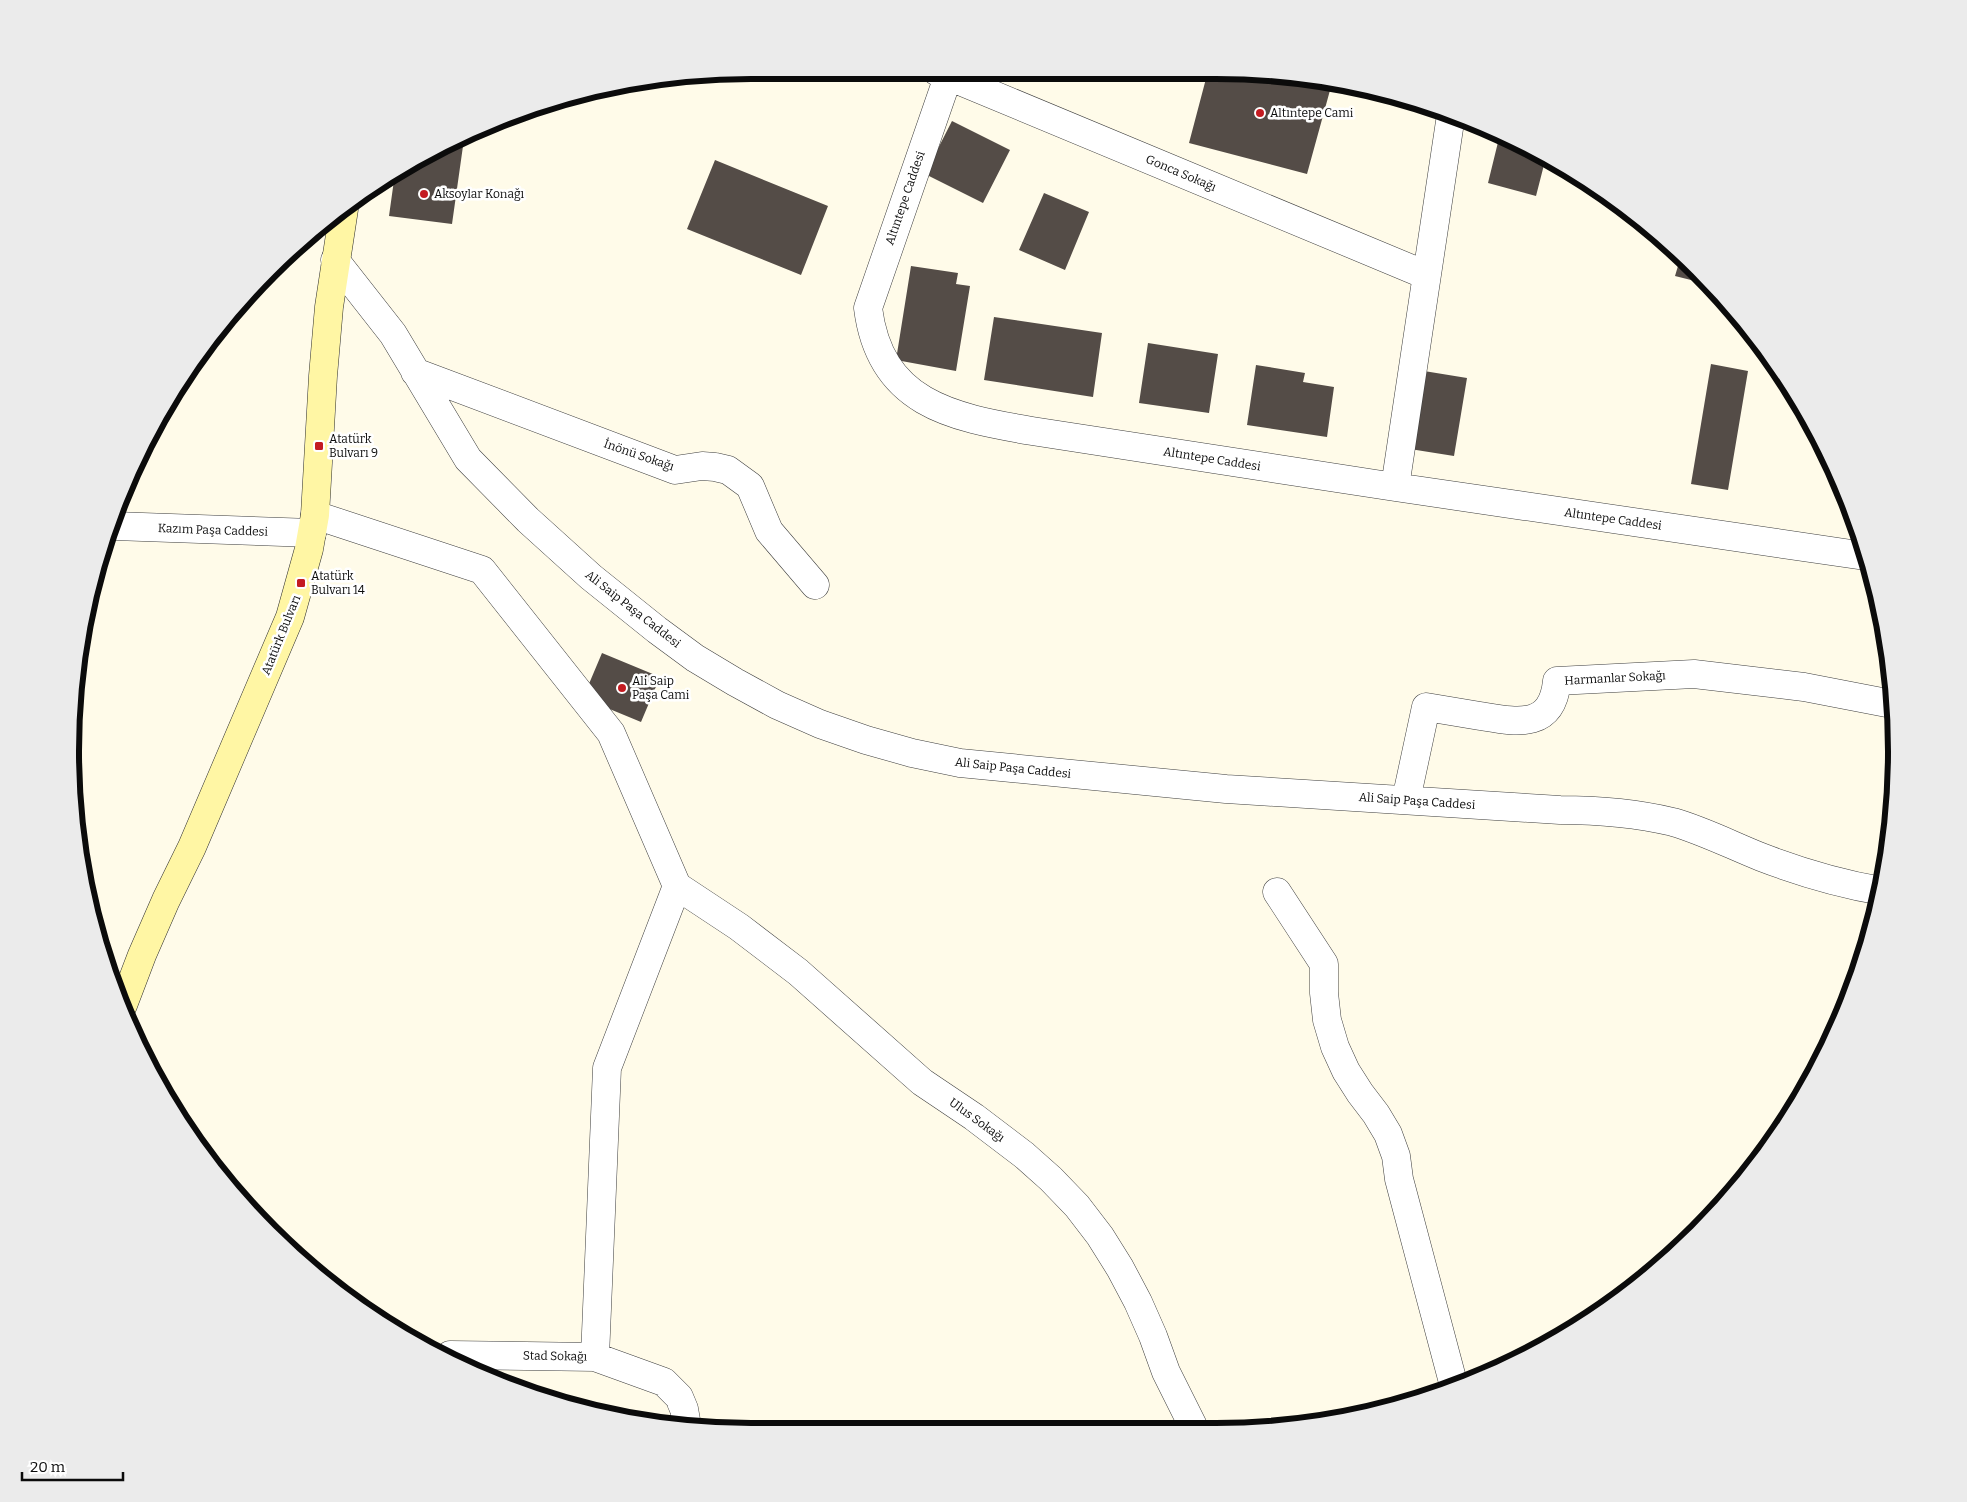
<svg xmlns="http://www.w3.org/2000/svg" width="1967" height="1502" font-family="Bitter,serif">
<style>
.building{fill:#544c47}
.lines{fill:none;stroke-linecap:round;stroke-linejoin:round}
.minor-casing{stroke:#3e3e3e;stroke-width:29}
.secondary-casing{stroke:#2d2d2d;stroke-width:29}
.minor{stroke:#fff;stroke-width:28}
.secondary{stroke:#fff6a4;stroke-width:28}
.poi-dot{fill:#c41b21;stroke:#fff;stroke-width:2}
.labels{text-anchor:middle;dominant-baseline:central;stroke-width:5;stroke-linejoin:round;paint-order:stroke}
.poi-label{font-size:12px;fill:#0b0b0b;stroke:#fff;text-anchor:start}
.street-label{font-size:12px;fill:#0b0b0b;stroke:#fff}
.rim{fill:none;stroke:#0b0b0b;stroke-width:6}
</style>
<rect width="100%" height="100%" fill="#fffbe9"/>
<path class="building" d="M1208 71H1260L1332 83 1307 174 1189 143Z
M952 121 1010 150 983 203 925 174Z
M1500 134 1517 140 1546 157 1536 196 1488 183Z
M464 139 452 224 389 216 395 173 410 161Z
M715 160 828 206 801 275 687 229Z
M1044 193 1089 212 1065 270 1019 250Z
M1681 256 1697 269 1711 285 1675 276Z
M911 266 958 273 956 284 970 286 956 371 896 360Z
M994 317 1102 333 1093 397 984 380Z
M1148 343 1218 354 1209 413 1139 403Z
M1711 364 1748 371 1728 490 1691 484Z
M1256 365 1305 373 1303 382 1334 387 1327 437 1247 425Z
M1424 371 1467 378 1454 456 1410 449Z
M602 653 660 677 641 722 583 698Z"/>
<g class="lines">
<defs>
<path id="minor" d="M936 71 1426 275
M950 71 868 308C880 403 950 417 1032 431L1395 487 1865 556
M335 260 393 334 468 459 528 520 591 577 657 630 695 658 735 682 777 705 820 724 866 740 912 753 960 763 1226 789 1560 810C1598 810 1635 813 1673 822 1704 831 1731 845 1761 857 1800 872 1841 884 1882 891
M415 372 675 470 702 466 715 467 728 470 750 486 769 531 815 585
M1395 487 1451 115
M315 515 482 570 611 733 677 886 607 1068 595 1357
M114 526 312 533
M1406 800 1426 707C1444 710 1462 713 1480 716 1517 722 1552 730 1557 681L1694 674 1804 687 1892 704
M677 886 739 927 798 972 922 1082 974 1117 1024 1155 1051 1179 1077 1206 1100 1236 1120 1268 1138 1302 1153 1336 1166 1372 1193 1426
M1277 892 1324 964V993L1327 1020 1335 1047 1346 1071 1360 1093 1376 1114 1388 1134 1396 1156 1399 1179 1454 1386
M450 1355 595 1357 664 1382 679 1397 684 1409 687 1426"/>
<path id="secondary" d="M123 1005 142 955 166 900 192 847 290 617 309 549 315 515 323 376 329 307 344 209"/>
</defs>
<use href="#minor" class="minor-casing"/>
<use href="#secondary" class="secondary-casing"/>
<use href="#minor" class="minor"/>
<use href="#secondary" class="secondary"/>
</g>
<g class="poi-dot">
<circle cx="1260" cy="113" r="5"/>
<circle cx="424" cy="194" r="5"/>
<rect x="314" y="441" width="10" height="10" rx="2.5"/>
<rect x="296" y="578" width="10" height="10" rx="2.5"/>
<circle cx="622" cy="688" r="5"/>
</g>
<g class="labels">
<g class="poi-label">
<text x="1270" y="113">Altıntepe Cami</text>
<text x="434" y="194">Aksoylar Konağı</text>
<text x="329" y="439">Atatürk<tspan x="329" dy="14">Bulvarı 9</tspan></text>
<text x="311" y="576">Atatürk<tspan x="311" dy="14">Bulvarı 14</tspan></text>
<text x="632" y="681">Ali Saip<tspan x="632" dy="14">Paşa Cami</tspan></text>
</g>
<g class="street-label">
<text transform="translate(1181 173) rotate(23)">Gonca Sokağı</text>
<text transform="translate(905 198) rotate(-71)">Altıntepe Caddesi</text>
<text transform="translate(639 455) rotate(19)">İnönü Sokağı</text>
<text transform="translate(1212 459) rotate(9)">Altıntepe Caddesi</text>
<text transform="translate(1613 519) rotate(8)">Altıntepe Caddesi</text>
<text transform="translate(213 530) rotate(2)">Kazım Paşa Caddesi</text>
<text transform="translate(633 609) rotate(38)">Ali Saip Paşa Caddesi</text>
<text transform="translate(281 635) rotate(-68)">Atatürk Bulvarı</text>
<text transform="translate(1615 678) rotate(-3)">Harmanlar Sokağı</text>
<text transform="translate(1013 768) rotate(6)">Ali Saip Paşa Caddesi</text>
<text transform="translate(1417 801) rotate(4)">Ali Saip Paşa Caddesi</text>
<text transform="translate(977 1120) rotate(36)">Ulus Sokağı</text>
<text transform="translate(555 1356) rotate(1)">Stad Sokağı</text>
</g>
</g>
<path d="M0 0H1967V1502H0ZM751 79H1216A672 672 0 0 1 1888 751V751A672 672 0 0 1 1216 1423H751A672 672 0 0 1 79 751V751A672 672 0 0 1 751 79Z" fill="#ebebeb" fill-rule="evenodd"/>
<path class="rim" d="M751 79H1216A672 672 0 0 1 1888 751V751A672 672 0 0 1 1216 1423H751A672 672 0 0 1 79 751V751A672 672 0 0 1 751 79Z"/>
<path d="M22 1472v8h101v-8" fill="none" stroke="#0b0b0b" stroke-width="2.5"/>
<text x="30" y="1472" font-size="15" fill="#0b0b0b" stroke="#ffffff" stroke-width="4" paint-order="stroke">20 m</text>
</svg>
